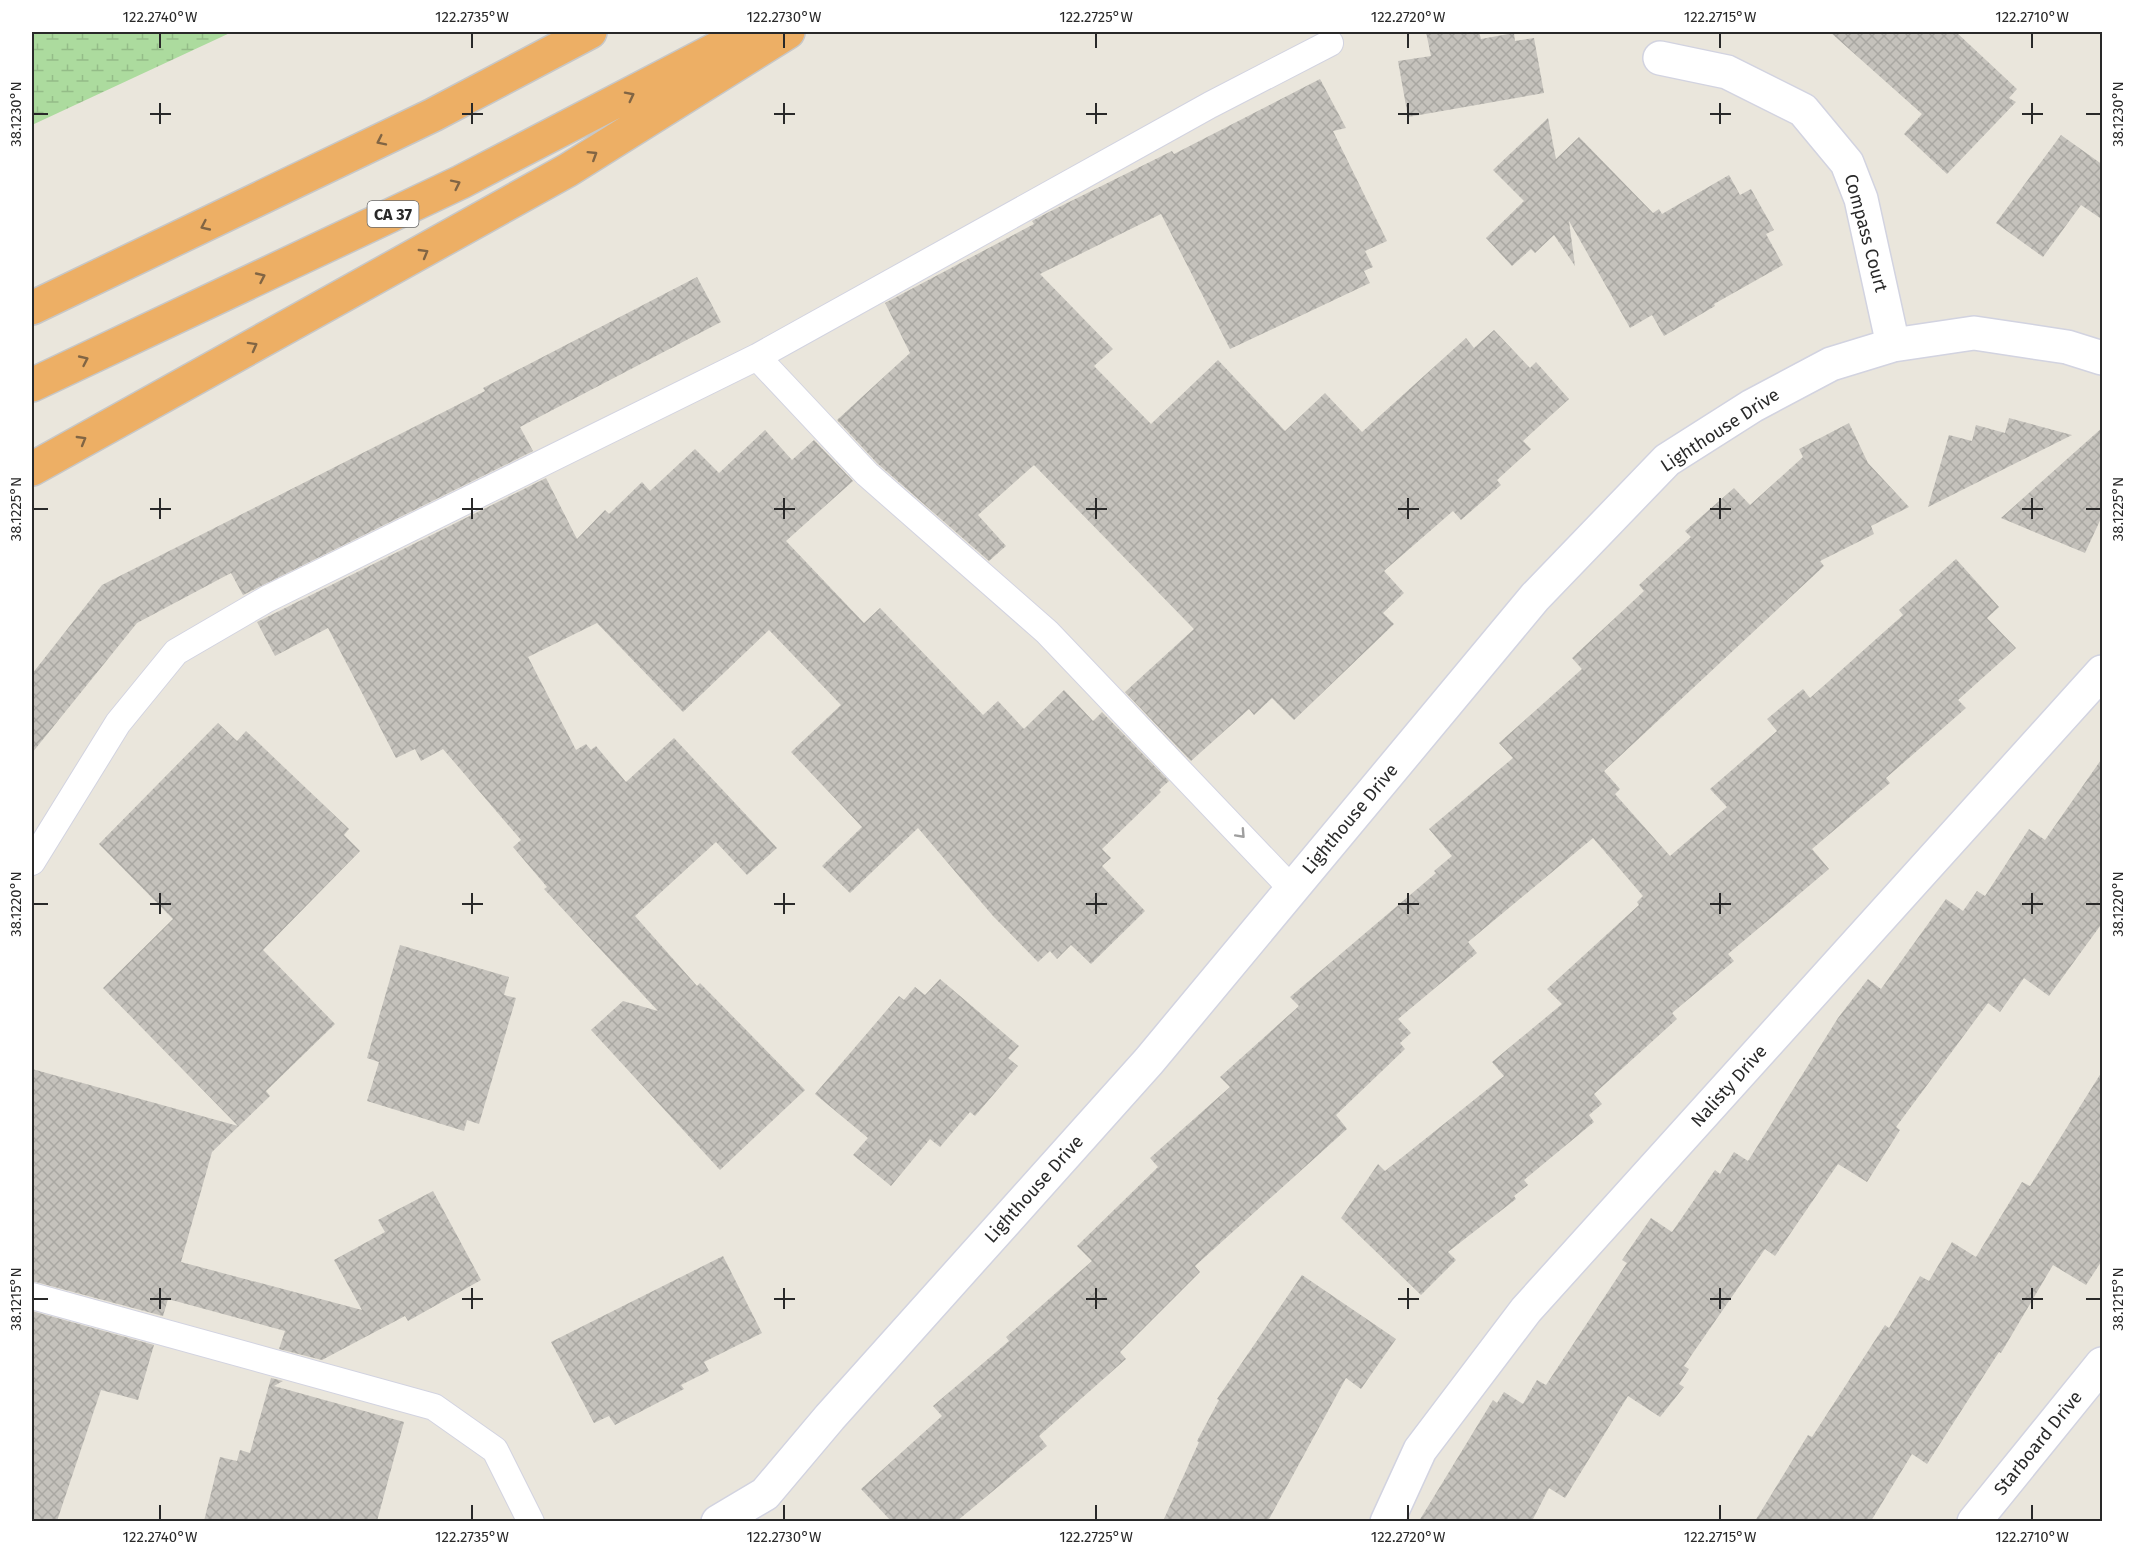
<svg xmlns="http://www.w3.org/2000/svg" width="2134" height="1553" font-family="'Fira Sans',sans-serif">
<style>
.wetland{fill:url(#wetland-marsh)}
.building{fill:url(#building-cross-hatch)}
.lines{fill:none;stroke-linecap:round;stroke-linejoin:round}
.service-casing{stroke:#d2d3e0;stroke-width:28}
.minor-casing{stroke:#d2d3e0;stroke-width:36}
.motorway-casing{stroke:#c7c7c7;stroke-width:36}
.service{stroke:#fff;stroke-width:26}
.minor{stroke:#fff;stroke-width:33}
.motorway{stroke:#edaf65;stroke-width:33}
.oneway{stroke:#816544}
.oneway2{stroke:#9f9f9f}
.ticks{fill:none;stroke:#292929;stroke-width:2}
.labels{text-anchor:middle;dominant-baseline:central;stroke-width:4.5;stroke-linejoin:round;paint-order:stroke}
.shield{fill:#fff;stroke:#696969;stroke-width:1.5}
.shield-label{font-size:16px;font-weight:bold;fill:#292929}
.street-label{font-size:18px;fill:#292929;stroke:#fff}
.neatline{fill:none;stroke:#292929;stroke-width:2}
.ticks-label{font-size:15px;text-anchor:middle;fill:#292929}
</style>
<defs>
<pattern id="wetland-marsh" width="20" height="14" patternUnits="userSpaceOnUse" patternTransform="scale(1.5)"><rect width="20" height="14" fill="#acdb9e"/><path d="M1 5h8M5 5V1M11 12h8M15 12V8" fill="none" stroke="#94bc88"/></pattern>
<pattern id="building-cross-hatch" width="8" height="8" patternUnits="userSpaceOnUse" patternTransform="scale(1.5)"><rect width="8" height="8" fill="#c5c2bc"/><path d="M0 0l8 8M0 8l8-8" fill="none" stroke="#a9a7a2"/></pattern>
</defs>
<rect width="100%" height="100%" fill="#eae6dc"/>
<path class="wetland" d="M32 32H232L32 125Z"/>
<path class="building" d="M1426 32H1479L1481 39 1514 33 1515 41 1534 38 1544 93 1408 117 1398 61 1431 56Z
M1830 32H1956L2017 89 2009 98 2016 102 1947 174 1904 134 1922 114Z
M1320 79 1346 128 1333 131 1387 241 1365 251 1373 267 1364 271 1370 283 1230 349 1161 214 1040 274 1113 349 1094 366 1151 424 1218 360 1285 431 1325 393 1362 432 1466 338 1474 348 1494 330 1530 368 1536 362 1569 399 1523 441 1531 449 1497 480 1501 485 1461 520 1453 511 1384 571 1404 593 1383 613 1394 624 1294 720 1272 698 1254 715 1249 709 1191 761 1125 692 1194 629 1034 465 978 515 1006 546 989 561 877 463 837 420 910 353 885 303 1034 224 1032 221 1049 212 1172 151 1174 154Z
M1548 118 1556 159 1579 137 1653 213 1659 209 1662 214 1729 175 1740 195 1751 189 1774 230 1766 234 1783 265 1714 304 1715 306 1664 336 1652 315 1630 328 1569 221 1575 266 1554 235 1535 253 1531 249 1512 266 1486 238 1524 201 1493 170Z
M2061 135 2103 165V220L2081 205 2043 257 1996 223Z
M697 277 721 322 520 427 533 451 243 595 231 573 137 623 32 753V674L102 585 485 391 483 388Z
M2009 418 2072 435 1928 507 1949 435 1972 441 1976 425 2005 433Z
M1849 423 1868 463 1909 507 1871 526 1874 534 1820 561 1824 566 1604 771 1620 789 1615 794 1670 856 1727 807 1710 789 1777 731 1767 719 1803 689 1810 698 1903 615 1899 610 1956 559 1999 607 1987 618 2016 648 1958 700 1966 708 1886 778 1890 783 1812 849 1829 869 1728 954 1734 961 1672 1013 1677 1019 1594 1094 1602 1104 1589 1115 1594 1122 1524 1180 1528 1185 1514 1196 1516 1199 1448 1252 1456 1260 1421 1295 1341 1218 1378 1164 1385 1171 1504 1076 1492 1062 1562 1004 1547 989 1639 905 1637 902 1643 896 1593 838 1468 942 1477 953 1398 1019 1411 1033 1400 1043 1405 1049 1336 1115 1347 1129 1195 1266 1200 1272 1120 1352 1126 1359 1039 1436 1047 1446 957 1521H891L861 1489 942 1416 933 1406 1009 1341 1006 1337 1092 1261 1077 1246 1158 1167 1150 1158 1230 1087 1220 1077 1299 1006 1290 997 1436 873 1434 871 1452 856 1429 829 1513 758 1499 743 1582 669 1572 658 1644 591 1639 585 1691 537 1685 531 1734 488 1750 505 1803 457 1799 449Z
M2103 427V514L2085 553 2001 518Z
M765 430 792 460 814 440 853 481 786 541 864 623 880 608 983 715 998 701 1024 729 1064 690 1093 721 1102 712 1169 781 1159 790 1161 792 1102 849 1111 858 1102 866 1145 911 1091 964 1071 945 1057 959 1050 951 1038 962 993 916 918 828 850 893 822 866 862 827 791 752 841 705 769 630 683 712 597 623 528 657 576 750 586 744 591 750 596 746 626 782 674 738 777 848 747 875 716 842 635 916 697 986 700 983 805 1090 720 1170 591 1030 623 1001 658 1011 544 889 547 887 513 847 521 840 443 749 421 761 415 749 396 758 328 628 275 656 257 622 546 478 577 539 605 510 609 514 642 482 650 491 695 449 719 473Z
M218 723 237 741 246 731 349 829 344 835 360 851 263 950 335 1024 266 1091 270 1096 212 1152 181 1262 362 1310 334 1260 385 1232 378 1220 433 1191 481 1280 408 1321 405 1316 322 1360 279 1349 285 1331 168 1299 163 1316 32 1281V1069L238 1126 103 988 173 919 99 844Z
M2103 757V922L2049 996 2024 978 2000 1012 1988 1003 1896 1127 1900 1130 1867 1182 1838 1164 1775 1256 1765 1249 1684 1366 1689 1369 1679 1384 1684 1387 1660 1417 1628 1396 1565 1498 1549 1488 1532 1521H1419L1493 1400 1497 1403 1504 1392 1523 1404 1537 1380 1546 1385 1627 1263 1622 1260 1651 1218 1672 1232 1715 1170 1720 1174 1734 1152 1748 1161 1838 1018 1868 979 1881 989 1946 899 1963 911 1977 891 1985 896 2029 829 2045 840Z
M400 945 509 977 504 995 516 998 479 1124 467 1120 464 1131 367 1101 379 1062 367 1058Z
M940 979 1019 1046 1008 1058 1018 1066 975 1116 970 1112 940 1147 930 1139 891 1186 853 1155 868 1138 815 1094 899 996 904 1000 915 987 925 995Z
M2103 1070V1259L2086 1285 2053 1265 2001 1353 1999 1352 1927 1464 1912 1454 1871 1521H1755L1808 1435 1812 1437 1885 1325 1889 1328 1920 1276 1929 1281 1952 1242 1976 1257 2022 1182 2030 1186Z
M723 1256 762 1333 704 1362 709 1371 681 1385 684 1389 615 1425 609 1416 594 1423 551 1342Z
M1302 1275 1396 1339 1361 1389 1346 1378 1268 1521H1163L1199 1442 1197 1441 1219 1400 1217 1399Z
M32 1311 154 1345 138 1400 101 1390 57 1521H32Z
M271 1378 283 1381 274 1386 404 1422 377 1521H204L220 1457 237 1461 240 1450 250 1453Z"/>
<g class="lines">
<defs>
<path id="service" d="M757 357 1210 105 1330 43
M32 862 118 723 176 652 267 599 757 357 867 474 1047 632 1292 889
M32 1296 434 1407 495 1450 531 1522"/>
<path id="minor" d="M1660 58 1727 72 1803 110 1847 163 1861 199 1893 345
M718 1522 765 1494 830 1417 1149 1061 1535 597 1667 460 1752 406 1831 364 1893 345 1974 333 2067 347 2102 358
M1387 1522 1420 1450 1526 1310 2102 672
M1974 1522 2102 1364"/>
<path id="motorway" d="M32 308 433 115 590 32
M32 385 461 182 749 32
M32 469 568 170 788 32"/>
</defs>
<use href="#service" class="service-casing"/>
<use href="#minor" class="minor-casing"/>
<use href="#motorway" class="motorway-casing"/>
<use href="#service" class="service"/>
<use href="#minor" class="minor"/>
<use href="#motorway" class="motorway"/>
</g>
<defs><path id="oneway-chevron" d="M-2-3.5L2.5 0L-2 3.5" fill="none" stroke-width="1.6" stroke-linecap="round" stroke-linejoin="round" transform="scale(1.5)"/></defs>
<g class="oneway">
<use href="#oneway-chevron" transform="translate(630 96) rotate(-27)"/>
<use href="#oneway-chevron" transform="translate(381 141) rotate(154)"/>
<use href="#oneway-chevron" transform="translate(593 155) rotate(-32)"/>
<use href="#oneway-chevron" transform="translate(456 184) rotate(-26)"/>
<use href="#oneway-chevron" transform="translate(205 226) rotate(155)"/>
<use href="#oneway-chevron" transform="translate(424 253) rotate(-30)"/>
<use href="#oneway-chevron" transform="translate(261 277) rotate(-25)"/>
<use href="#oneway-chevron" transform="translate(253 346) rotate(-29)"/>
<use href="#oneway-chevron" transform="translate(84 360) rotate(-25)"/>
<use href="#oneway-chevron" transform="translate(82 440) rotate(-30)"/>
</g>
<use class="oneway2" href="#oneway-chevron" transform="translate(1241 834) rotate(47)"/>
<path class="ticks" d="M160 33V48M472 33V48M784 33V48M1096 33V48M1408 33V48M1720 33V48M2032 33V48M160 103V124M472 103V124M784 103V124M1096 103V124M1408 103V124M1720 103V124M2032 103V124M33 114H48M150 114H171M462 114H483M774 114H795M1086 114H1107M1398 114H1419M1710 114H1731M2022 114H2043M2086 114H2101M160 498V519M472 498V519M784 498V519M1096 498V519M1408 498V519M1720 498V519M2032 498V519M33 509H48M150 509H171M462 509H483M774 509H795M1086 509H1107M1398 509H1419M1710 509H1731M2022 509H2043M2086 509H2101M160 893V914M472 893V914M784 893V914M1096 893V914M1408 893V914M1720 893V914M2032 893V914M33 904H48M150 904H171M462 904H483M774 904H795M1086 904H1107M1398 904H1419M1710 904H1731M2022 904H2043M2086 904H2101M160 1288V1309M472 1288V1309M784 1288V1309M1096 1288V1309M1408 1288V1309M1720 1288V1309M2032 1288V1309M33 1299H48M150 1299H171M462 1299H483M774 1299H795M1086 1299H1107M1398 1299H1419M1710 1299H1731M2022 1299H2043M2086 1299H2101M160 1505V1520M472 1505V1520M784 1505V1520M1096 1505V1520M1408 1505V1520M1720 1505V1520M2032 1505V1520"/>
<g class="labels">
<rect class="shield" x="367.5" y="201" width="51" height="26" rx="4.5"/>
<g class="shield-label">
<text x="393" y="214">CA 37</text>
</g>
<g class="street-label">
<text transform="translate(1866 233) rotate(75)">Compass Court</text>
<text transform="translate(1720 430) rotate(-33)">Lighthouse Drive</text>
<text transform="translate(1350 819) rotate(-50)">Lighthouse Drive</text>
<text transform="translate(1729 1086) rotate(-48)">Nalisty Drive</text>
<text transform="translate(1034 1189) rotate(-48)">Lighthouse Drive</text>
<text transform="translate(2038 1443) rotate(-51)">Starboard Drive</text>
</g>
</g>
<rect width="2134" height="1553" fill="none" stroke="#ffffff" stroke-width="66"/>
<rect x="33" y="33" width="2068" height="1487" class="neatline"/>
<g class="ticks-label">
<text x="160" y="22">122.2740°W</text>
<text x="472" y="22">122.2735°W</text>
<text x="784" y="22">122.2730°W</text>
<text x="1096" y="22">122.2725°W</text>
<text x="1408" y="22">122.2720°W</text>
<text x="1720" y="22">122.2715°W</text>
<text x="2032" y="22">122.2710°W</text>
<text transform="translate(16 114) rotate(-90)" y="5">38.1230°N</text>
<text transform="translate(2118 114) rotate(-90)" y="5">38.1230°N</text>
<text transform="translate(16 509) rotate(-90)" y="5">38.1225°N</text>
<text transform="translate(2118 509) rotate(-90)" y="5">38.1225°N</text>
<text transform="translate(16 904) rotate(-90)" y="5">38.1220°N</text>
<text transform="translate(2118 904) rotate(-90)" y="5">38.1220°N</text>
<text transform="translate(16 1299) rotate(-90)" y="5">38.1215°N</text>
<text transform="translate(2118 1299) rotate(-90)" y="5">38.1215°N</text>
<text x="160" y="1542">122.2740°W</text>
<text x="472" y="1542">122.2735°W</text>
<text x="784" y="1542">122.2730°W</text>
<text x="1096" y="1542">122.2725°W</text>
<text x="1408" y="1542">122.2720°W</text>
<text x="1720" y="1542">122.2715°W</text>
<text x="2032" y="1542">122.2710°W</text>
</g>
</svg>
